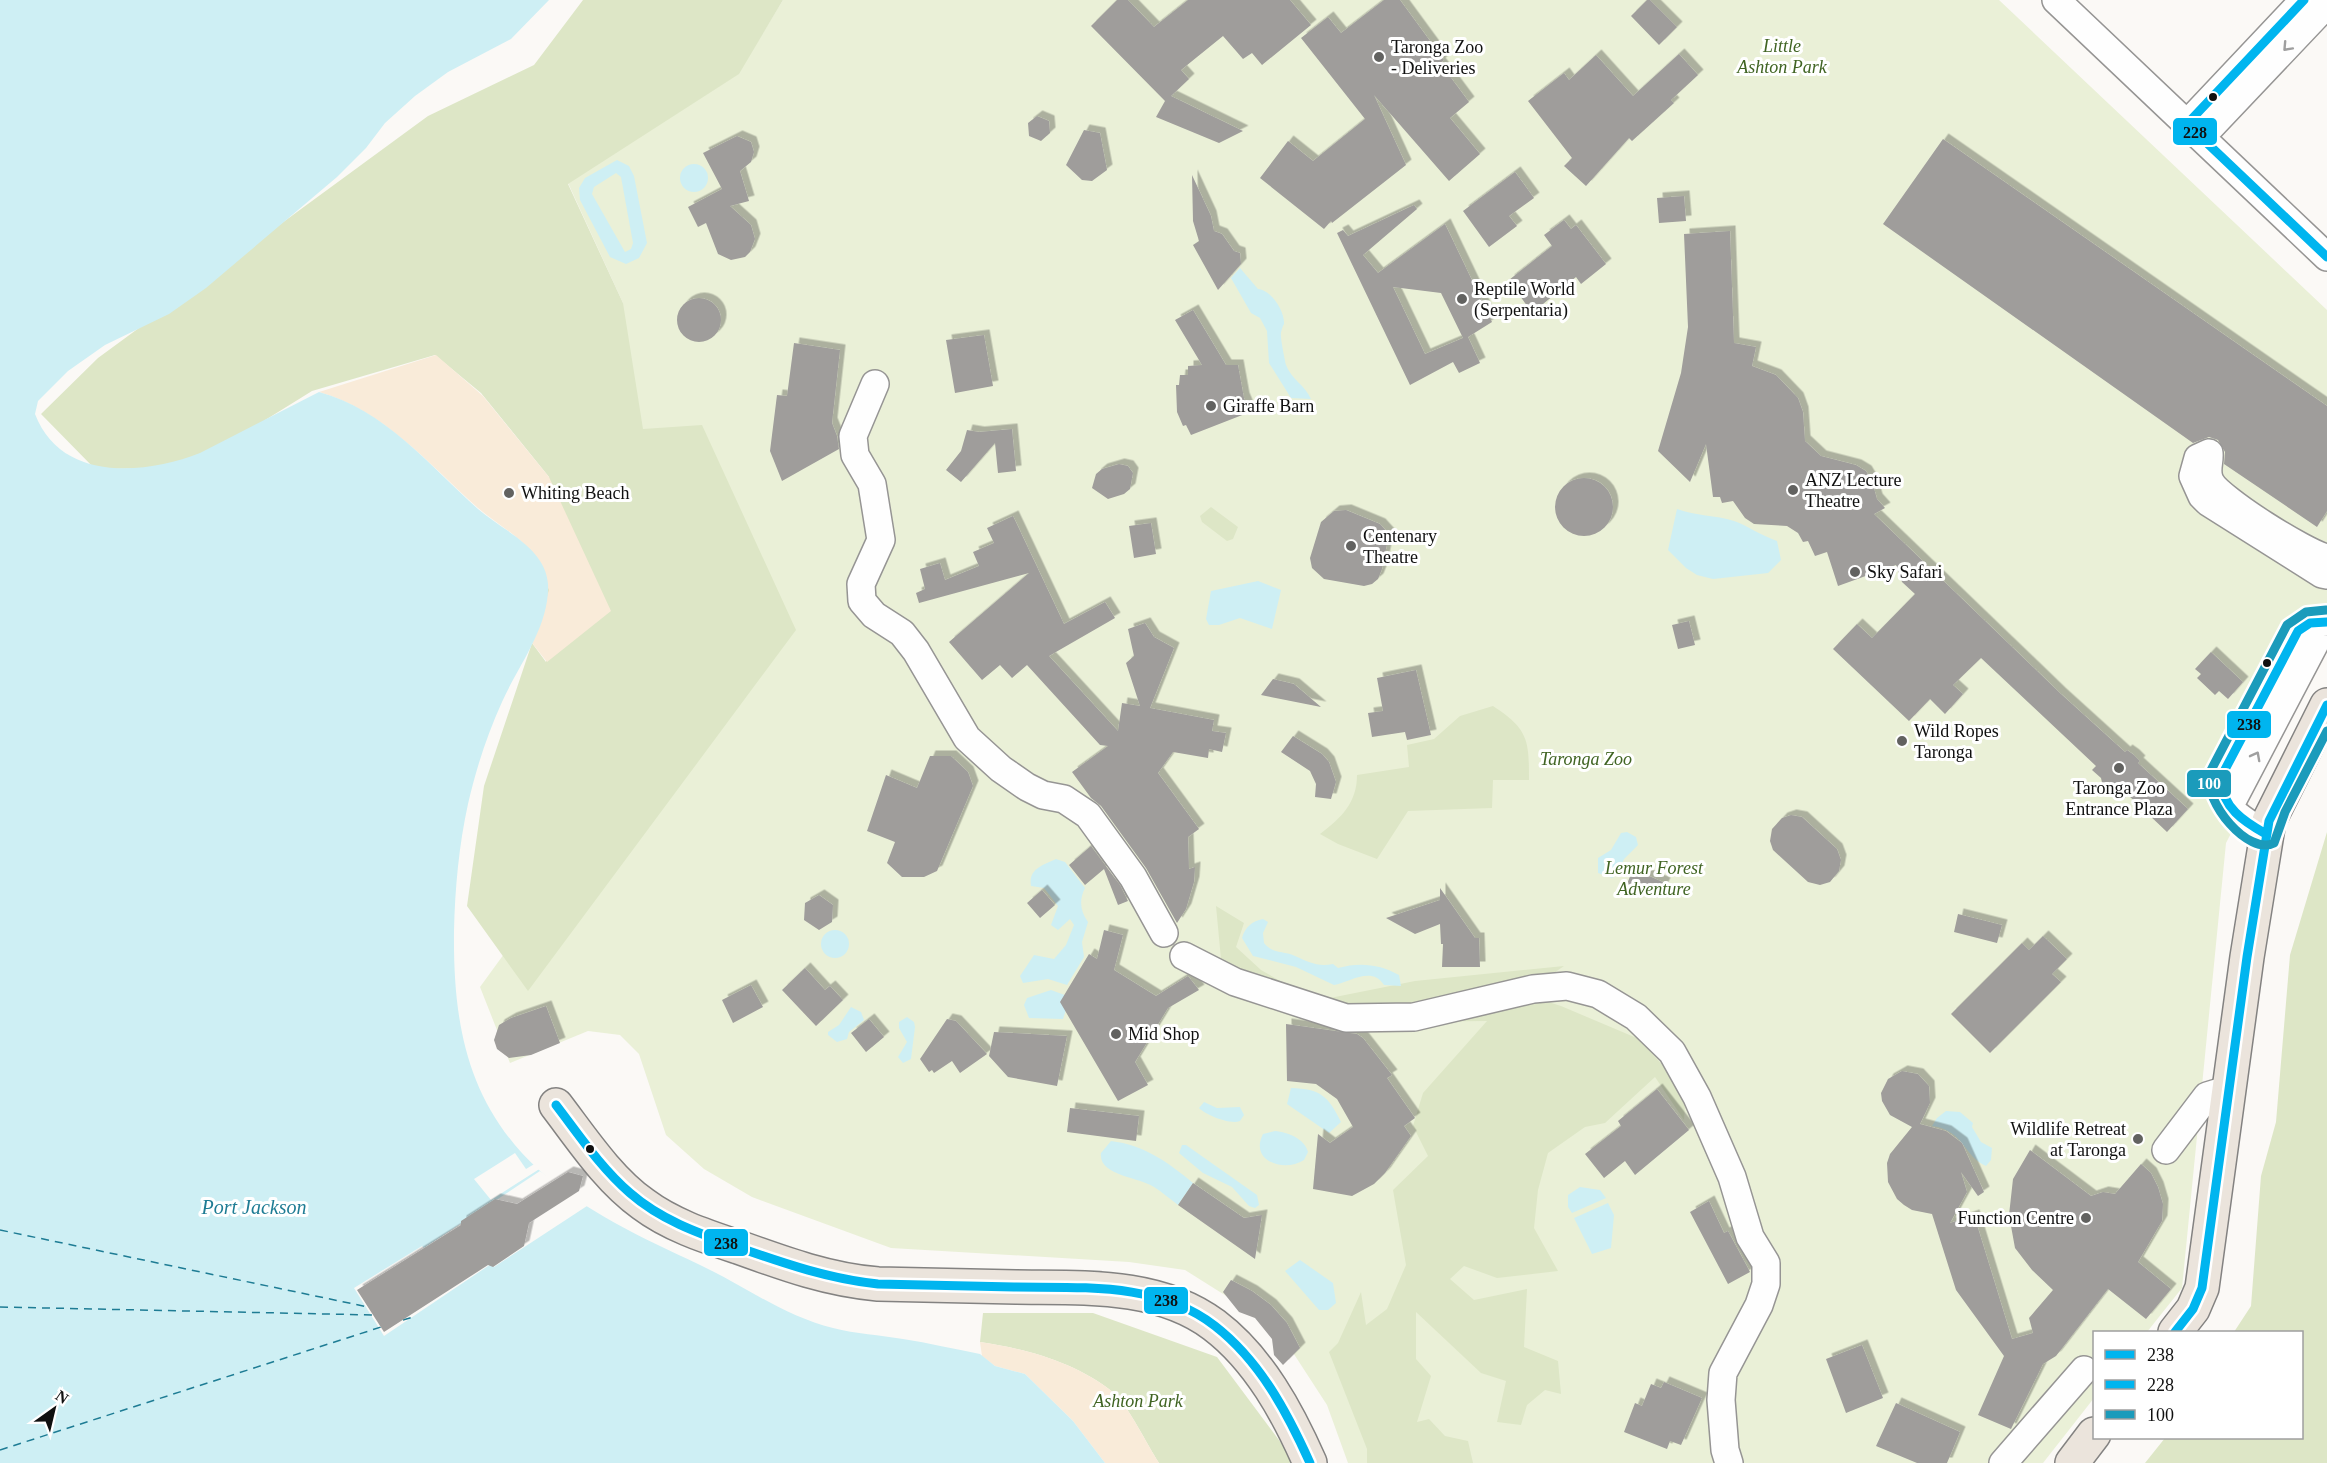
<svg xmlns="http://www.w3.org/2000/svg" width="2327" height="1463" font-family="'Times New Roman',serif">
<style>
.green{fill:#eaf0d7}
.forest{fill:#dde6c6}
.sand{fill:#f9ebd9}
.water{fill:#ceeff4;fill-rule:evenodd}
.pier{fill:#fbf9f6}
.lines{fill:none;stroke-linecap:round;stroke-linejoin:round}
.ferry{stroke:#1e7c94;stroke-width:1.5;stroke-dasharray:8 6;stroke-linecap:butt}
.building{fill:#9f9d9b;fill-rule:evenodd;filter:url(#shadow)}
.minor-casing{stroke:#969594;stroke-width:30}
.major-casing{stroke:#838281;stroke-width:36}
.minor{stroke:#fefefe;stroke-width:27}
.major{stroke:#ebe4dc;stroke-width:33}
.bus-1-casing{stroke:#fff;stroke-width:14}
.bus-2-casing{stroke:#fff;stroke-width:14}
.bus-3-casing{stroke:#fff;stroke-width:14}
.bus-1{stroke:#00b5ef;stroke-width:9}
.bus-2{stroke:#00b5ef;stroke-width:9}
.bus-3{stroke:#1b9bbb;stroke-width:9}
.oneway{stroke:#9f9f9f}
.poi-dot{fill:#626260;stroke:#fff;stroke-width:2}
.bus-dot{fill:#101010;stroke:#fff;stroke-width:2}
.labels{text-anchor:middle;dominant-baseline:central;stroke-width:6;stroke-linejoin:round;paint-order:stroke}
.park-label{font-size:18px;font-style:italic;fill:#406423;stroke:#fff}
.poi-label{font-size:18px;fill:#101010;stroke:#fff;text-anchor:start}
.water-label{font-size:20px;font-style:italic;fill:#1e7c94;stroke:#fff}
.line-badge{stroke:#fff;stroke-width:2}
.badge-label{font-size:16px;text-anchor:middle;font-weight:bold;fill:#fff}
.pale-badge-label{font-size:16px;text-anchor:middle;font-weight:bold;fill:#111}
</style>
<defs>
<filter id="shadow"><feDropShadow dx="5.5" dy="-5.5" stdDeviation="0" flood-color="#0004"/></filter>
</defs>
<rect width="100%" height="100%" fill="#fbf9f6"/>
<path class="green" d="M783 0H1999L2327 310V648L2226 843 2182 1288 2147 1332H2094V1398L2043 1463H1348L1327 1405 1277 1328 1185 1270 1129 1262 891 1248 752 1197 704 1169 666 1135 639 1054 620 1035 588 1031 510 1063 480 987 520 932 614 384 623 303 568 183 738 74Z"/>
<path class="forest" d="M583 0H783L739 74 568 184 623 303 643 429 702 425 796 630 528 991 467 906 484 786 532 643 546 662 549 477 481 393 435 355 312 391 188 468 95 469 41 414 98 358 428 116 534 65Z
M1211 507 1238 527 1233 539 1227 541 1202 522 1200 516Z
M1493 706C1528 729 1529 739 1529 780H1493L1492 808 1408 811 1377 859 1338 844 1320 834C1341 818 1357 803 1357 775L1409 767 1407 745 1434 739 1460 716Z
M2327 832V1463H2145L2165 1438H2302V1332H2234L2251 1306 2261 1176 2276 1122 2290 955Z
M1216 906 1244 923 1236 947 1261 970 1315 1001 1415 981 1564 966 1523 994 1561 1006 1639 1039 1666 1069 1685 1105 1684 1120 1655 1077 1605 1123 1585 1127 1548 1153 1538 1190 1534 1228 1558 1271 1497 1278 1464 1266 1450 1279 1474 1300 1527 1289 1524 1347 1558 1361 1561 1394 1545 1390 1527 1405 1521 1425 1497 1422 1506 1381 1481 1373 1416 1312V1359L1431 1376 1417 1422 1429 1419 1445 1436 1468 1441 1473 1463H1367V1449L1329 1352 1338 1343 1361 1292 1366 1325 1387 1309 1406 1265 1393 1190 1428 1156 1413 1126 1423 1093 1487 1021 1392 1022 1254 999 1221 959Z
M983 1313H1093L1217 1357 1296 1463H1159C1148 1446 1127 1404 1114 1393 1076 1362 1026 1349 980 1342Z"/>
<path class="sand" d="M436 355 483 396 549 477 611 611 547 662 532 643 549 590C542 576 536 555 525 545 511 531 493 521 478 508 431 466 382 409 319 392Z
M980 1342C1027 1349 1076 1362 1114 1393 1127 1404 1148 1446 1159 1463H1105L1073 1421 1025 1374 995 1366 982 1356Z"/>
<path class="water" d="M0 0H549L511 39 448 72 415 96 385 123 366 148 337 177 206 288 169 314 105 345 68 371 38 401 35 414C61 482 144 475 200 453L319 392C384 409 430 466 478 509 502 530 546 548 548 584 550 626 518 666 502 702 487 735 476 769 468 804 459 845 455 888 454 931 453 1024 467 1104 539 1170 585 1212 643 1238 698 1264 743 1285 784 1316 833 1328 856 1334 880 1335 903 1339 929 1343 954 1349 980 1354L995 1366 1025 1374 1073 1421 1105 1463H0Z
M617 160 629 166 634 176 647 243 639 258 626 264 610 257 580 200 579 188 585 178ZM616 173 621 177 633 243 631 249 625 252 592 194 594 187Z
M680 178a14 14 0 1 1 28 0a14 14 0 1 1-28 0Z
M1240 268 1258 289C1271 290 1285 311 1284 324 1283 325 1281 332 1281 333 1280 337 1285 361 1286 365 1292 380 1305 385 1311 399L1291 398 1269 363 1267 331 1260 318 1251 313 1231 278Z
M1677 509C1696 516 1715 515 1734 521 1746 525 1762 536 1777 541L1781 560 1768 573 1713 579 1697 575 1686 568 1668 550Z
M1258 581 1281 590 1272 629 1240 618 1219 625H1209L1206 619 1211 591Z
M1627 832 1636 837 1638 845 1624 859 1618 874 1612 878 1598 873V858L1611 850 1621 833Z
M1056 859 1065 862 1085 888C1079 900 1080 911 1088 922L1082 942 1084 957 1067 985 1048 979 1023 983 1020 976 1034 955 1054 959 1066 945 1074 925 1070 919 1058 930 1051 925 1058 906 1044 888 1031 886C1028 869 1043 865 1056 859Z
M1263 919 1268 922 1263 933 1264 943C1274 955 1283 950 1295 956 1309 962 1317 967 1333 964L1338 968C1359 962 1380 964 1399 975L1401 986 1384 985C1372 965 1348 983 1334 985L1296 967 1253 956 1242 938C1245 927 1252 921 1263 919Z
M821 944a14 14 0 1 1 28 0a14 14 0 1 1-28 0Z
M1051 990 1070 997 1063 1019 1029 1018 1024 1005 1027 998Z
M851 1007 861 1012 864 1020 849 1032 847 1039 837 1042 828 1035V1032L839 1025Z
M907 1017 914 1022 915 1027 911 1059 903 1063 898 1057 907 1042 899 1028V1022Z
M1291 1088C1321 1089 1328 1096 1341 1122L1329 1133 1287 1104Z
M1204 1102 1217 1108 1240 1107 1244 1115 1240 1121C1230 1125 1206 1115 1199 1108Z
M1946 1111 1960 1112 1973 1123 1972 1127 1981 1142 1992 1148 1991 1160 1986 1166C1964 1157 1964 1130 1932 1126L1937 1118Z
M1275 1131C1288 1132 1305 1139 1308 1152L1304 1160C1284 1173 1249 1161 1263 1134Z
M1111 1141C1144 1145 1168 1162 1193 1183L1178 1205C1170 1199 1162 1192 1154 1187 1139 1177 1098 1176 1101 1153Z
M1182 1145H1186L1257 1195 1259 1205 1255 1208 1249 1206 1232 1187 1203 1173 1179 1153Z
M1580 1187 1600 1190 1606 1198 1572 1213 1568 1207V1195Z
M1608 1203 1614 1215 1611 1248 1592 1254 1574 1218Z
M1300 1260 1333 1283 1336 1303 1328 1310H1319L1285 1271Z"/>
<path class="pier" d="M515 1153 526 1169 536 1163 541 1168 491 1200 474 1179Z
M540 1171 587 1206 494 1267 491 1264 384 1336 354 1288 422 1246 424 1248Z"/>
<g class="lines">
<path class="ferry" d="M0 1230 368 1307
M0 1307 374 1315
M403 1320 413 1317
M0 1450 381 1327"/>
</g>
<path class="building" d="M1117 0H1128L1154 27 1188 0H1290L1311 25 1262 65 1252 53 1243 59 1223 36 1181 70 1189 79 1171 96 1243 131 1219 143 1156 117 1165 101 1091 26Z
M1384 0H1400L1444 60 1440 63 1469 102 1450 118 1480 154 1449 181 1374 95 1406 165 1332 223 1331 221 1324 229 1260 178 1288 141 1313 161 1365 119 1301 38 1328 17 1341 33Z
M1647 0H1650L1677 27 1659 45 1631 16Z
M1679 54 1698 75 1671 100 1674 103 1632 141 1629 138 1586 186 1564 166 1572 158 1528 101 1564 73 1569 80 1596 55 1633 96Z
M1037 116 1049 121 1050 133 1041 141 1029 136 1028 123Z
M1084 130 1100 133 1107 170 1092 181 1082 180 1066 165Z
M737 136 751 142 754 152 751 162 740 171 749 201 730 206 751 225 755 239 750 252 745 257 731 260 718 254 706 223 698 227 688 207 722 189 703 153Z
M1943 139 2327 406V511L2317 527 2224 464 2225 452 2218 440 2209 437 2193 443 1883 224Z
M1515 172 1534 198 1509 216 1517 226 1489 247 1463 211Z
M1192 175 1211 216 1214 231 1222 234 1234 251 1240 253 1241 264 1218 290 1193 245 1199 241 1193 221Z
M1684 196 1686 221 1659 223 1657 198Z
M1414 205 1417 209 1363 255 1378 273 1445 224 1492 322 1468 337 1480 363 1459 373 1453 362 1410 385 1337 233 1343 230 1348 236ZM1393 287 1441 293 1463 338 1425 354Z
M1564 220 1571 229 1576 225 1606 264 1581 284 1576 277 1532 313 1509 280 1552 246 1544 235Z
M1730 231 1734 343 1756 347 1752 366 1776 375 1798 398 1803 412 1805 441 1821 456 1856 465 1866 471 1872 481 1877 499 1885 508 1874 514 2061 694 2125 752 2127 750 2134 755 2140 761 2138 763 2188 809 2167 832 2128 795 2124 799 2115 792 2103 787 2101 778 2092 770 2096 766 1981 658 1953 685 1963 694 1945 714 1930 699 1909 721 1833 649 1857 624 1872 638 1915 594 1902 582 1896 565 1838 586 1827 552 1815 556 1808 541 1803 542 1798 533 1787 526 1754 524 1745 518 1733 501 1722 503 1720 497H1713L1706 444 1690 482 1658 451 1681 373 1688 327 1684 234Z
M677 320a22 22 0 1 1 44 0a22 22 0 1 1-44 0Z
M1193 310 1226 365H1238L1244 398 1250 412 1191 435 1186 425 1183 426 1177 412 1176 385H1179L1180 375H1188V366L1202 365 1175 320Z
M984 335 993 386 955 393 946 340Z
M794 343 840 350 832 423 837 436 839 449 782 481 770 451 777 395 787 396Z
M1012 429 1016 471 998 473 995 443 961 482 946 470 961 451 967 430 979 432Z
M1119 464 1128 466 1133 473 1130 489 1124 494 1108 499 1092 488 1096 474 1102 469Z
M1555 507a29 29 0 1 1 58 0a29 29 0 1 1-58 0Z
M1346 510 1380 524 1389 534 1382 569 1378 579 1372 584 1364 586 1324 579 1312 568 1310 558 1321 522 1334 511Z
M1013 516 1064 624 1105 602 1115 618 1049 656 1118 731 1122 703 1140 706 1126 663 1134 656 1128 629 1145 623 1154 637 1174 648 1150 708 1214 720 1212 731 1226 733 1222 752 1209 749 1208 758 1173 752 1158 773 1199 829 1188 837 1189 869 1195 867 1194 882 1186 909 1177 923 1146 868 1101 806 1091 798 1072 772 1108 746 1100 745 1027 665 1012 678 1000 665 982 680 949 642 1029 573 919 603 916 593 925 589 920 569 940 563 945 580 979 566 973 552 994 543 987 528Z
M1151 523 1156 554 1134 558 1129 526Z
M1689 621 1695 645 1678 649 1672 625Z
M2211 652 2243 682 2228 699 2219 691 2215 695 2197 678 2201 674 2195 669Z
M1416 670 1431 735 1407 740 1405 732 1372 737 1368 713 1383 711 1377 678Z
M1273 679 1294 684 1321 707 1261 695Z
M1293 736 1322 754 1329 762 1336 782 1331 799 1315 797 1316 784 1310 771 1281 752Z
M930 756H951L968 772 973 786 937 871 924 877H902L887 863 895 842 867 831 886 775 917 788Z
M1791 815 1802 817 1837 849 1841 860 1839 871 1830 882 1820 885 1808 882 1773 850 1770 841 1772 829 1782 818Z
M1091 846 1120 885 1128 901 1118 905 1104 869 1085 885 1069 865Z
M1633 869 1665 883 1658 898 1627 884Z
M1440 888 1475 938H1479L1480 967H1442L1443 944H1441L1440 924 1415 934 1386 918 1440 900Z
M1042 890 1055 905 1040 918 1027 903Z
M819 895 833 905 832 922 819 930 804 920 805 903Z
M1958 914 2002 925 1997 943 1954 932Z
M1104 930 1123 935 1114 970 1156 996 1188 976 1199 990 1168 1008 1135 1062 1148 1085 1118 1101 1060 1002 1089 954 1097 959Z
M2043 936 2067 959 2052 974 2061 982 1990 1053 1951 1014 2022 943 2029 950Z
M805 968 825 990 830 986 843 1000 816 1026 782 990Z
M751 985 763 1007 733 1023 722 1000Z
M546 1006 560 1043 531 1055 509 1058 497 1049 494 1040 499 1025 511 1018Z
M869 1019 884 1037 866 1052 851 1033Z
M947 1019 956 1021 987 1054 960 1073 952 1061 934 1073 932 1070 929 1072 920 1059Z
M1286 1024 1357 1034 1363 1038 1392 1075 1387 1078 1415 1118 1404 1126 1411 1136 1385 1173 1374 1184 1352 1196 1313 1189 1318 1134 1330 1143 1353 1127 1337 1099 1316 1084 1287 1081Z
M994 1032 1067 1036 1057 1086 1008 1077 989 1056Z
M1902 1071 1918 1074 1929 1086 1930 1103 1920 1124 1946 1131 1962 1143 1984 1192 1978 1196 1961 1172 1967 1192 1950 1223 1974 1215 2012 1339 2033 1333 2029 1318 2053 1290 2032 1270 2015 1248 2009 1215 2013 1179 2030 1150 2091 1196 2103 1192 2115 1194 2141 1164 2151 1173 2158 1187 2163 1204 2162 1221 2138 1262 2171 1289 2146 1319 2108 1289 2056 1356 2043 1364 2011 1429 1978 1415 2004 1356 1956 1290 1932 1214 1912 1210 1904 1205 1897 1199 1888 1182 1887 1163 1890 1154 1912 1127 1890 1115 1882 1101 1881 1093 1888 1079Z
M1657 1089 1689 1130 1635 1175 1625 1161 1604 1178 1585 1154 1621 1126 1618 1121Z
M1070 1108 1139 1116 1136 1141 1067 1132Z
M568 1172 583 1176 579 1191 529 1223 524 1246 493 1267 488 1265 384 1332 357 1290 461 1225V1221L495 1199 517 1204Z
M1193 1183 1244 1218 1262 1215 1255 1259 1178 1205Z
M1709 1201 1724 1233 1728 1231 1750 1272 1728 1284 1690 1212Z
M1231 1280 1252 1291 1271 1305 1287 1323 1300 1348 1283 1365 1274 1355 1272 1339 1255 1318 1239 1312 1223 1292Z
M1862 1345 1883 1398 1846 1413 1826 1359Z
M1664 1382 1702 1398 1681 1445 1670 1441 1667 1449 1624 1432 1635 1403 1642 1406 1651 1384 1661 1388Z
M1896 1403 1960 1432 1947 1463H1917L1876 1446Z"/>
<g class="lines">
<defs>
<path id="minor" d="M2056 0 2327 257
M2187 124 2304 0
M2201 137 2327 4
M875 384 853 436 855 455 872 484 881 540 861 584 862 601 874 615 902 633 916 651 967 738 1001 769 1027 787 1043 795 1064 799 1088 815 1133 877 1164 933
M2327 558C2307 554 2218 499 2210 481 2205 471 2210 463 2209 453L2198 458 2193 476 2202 496 2208 502 2322 574 2327 575
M2229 807 2326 622
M2266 834C2243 821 2220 808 2220 779L2298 631 2310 623 2327 622
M1184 956 1235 982 1346 1018 1414 1017 1533 989 1567 986 1598 994 1636 1017 1672 1052 1697 1097 1732 1177 1750 1237 1766 1263V1284L1759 1305 1723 1373 1721 1400 1725 1450 1729 1463
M2166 1150 2207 1096 2230 1089
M2003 1463 2084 1370"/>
<path id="major" d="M556 1105C582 1139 608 1179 643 1204 671 1225 705 1236 738 1247 785 1264 829 1280 878 1284 924 1285 970 1286 1016 1287 1082 1288 1158 1283 1214 1325 1259 1359 1288 1413 1310 1463
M2175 1332 2193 1309 2202 1288 2247 957 2269 821 2327 705
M2072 1463 2094 1434"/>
</defs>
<use href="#minor" class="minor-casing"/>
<use href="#major" class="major-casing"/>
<use href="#minor" class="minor"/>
<use href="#major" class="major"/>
<defs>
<path id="bus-1" d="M2266 834C2243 821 2223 808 2220 779L2298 631 2310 623 2327 622
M556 1105C579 1135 601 1168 630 1193 662 1221 701 1234 740 1248 786 1264 830 1279 878 1284 923 1285 969 1286 1014 1287 1082 1288 1159 1282 1215 1326 1260 1361 1287 1412 1310 1463
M2175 1332 2193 1309 2202 1288 2247 957 2269 821 2327 705"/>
<path id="bus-2" d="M2304 0 2187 124 2327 257"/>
<path id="bus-3" d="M2326 610 2306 612 2287 625 2209 774C2204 802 2248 856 2274 843L2285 812 2327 731"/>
</defs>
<use href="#bus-1" class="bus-1-casing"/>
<use href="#bus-2" class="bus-2-casing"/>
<use href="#bus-3" class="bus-3-casing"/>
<use href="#bus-1" class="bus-1"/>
<use href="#bus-2" class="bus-2"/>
<use href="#bus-3" class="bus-3"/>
</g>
<defs><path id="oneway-chevron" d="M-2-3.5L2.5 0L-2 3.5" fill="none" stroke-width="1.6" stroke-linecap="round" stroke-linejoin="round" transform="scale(1.5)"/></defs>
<g class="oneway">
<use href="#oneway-chevron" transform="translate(2287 47) rotate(133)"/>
<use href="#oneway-chevron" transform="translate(2256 756) rotate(-62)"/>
</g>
<g class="poi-dot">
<circle cx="1379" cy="57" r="6"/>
<circle cx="1462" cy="299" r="6"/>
<circle cx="1211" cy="406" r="6"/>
<circle cx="1793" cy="490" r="6"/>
<circle cx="509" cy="493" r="6"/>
<circle cx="1351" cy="546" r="6"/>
<circle cx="1855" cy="572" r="6"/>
<circle cx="1902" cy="741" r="6"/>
<circle cx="2119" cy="768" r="6"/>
<circle cx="1116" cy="1034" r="6"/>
<circle cx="2138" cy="1139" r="6"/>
<circle cx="2086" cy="1218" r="6"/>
</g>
<g class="bus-dot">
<circle cx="2213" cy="97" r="5"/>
<circle cx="2267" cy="663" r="5"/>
<circle cx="590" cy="1149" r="5"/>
</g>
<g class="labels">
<g class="park-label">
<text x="1782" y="46">Little<tspan x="1782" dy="21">Ashton Park</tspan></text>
<text x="1586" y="759">Taronga Zoo</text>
<text x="1654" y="868">Lemur Forest<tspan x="1654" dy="21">Adventure</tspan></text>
<text x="1138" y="1401">Ashton Park</text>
</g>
<g class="poi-label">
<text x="1391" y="47">Taronga Zoo<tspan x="1391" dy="21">- Deliveries</tspan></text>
<text x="1474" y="289">Reptile World<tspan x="1474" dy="21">(Serpentaria)</tspan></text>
<text x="1223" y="406">Giraffe Barn</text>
<text x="1805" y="480">ANZ Lecture<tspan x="1805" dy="21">Theatre</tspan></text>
<text x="521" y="493">Whiting Beach</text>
<text x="1363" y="536">Centenary<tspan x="1363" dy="21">Theatre</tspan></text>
<text x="1867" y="572">Sky Safari</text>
<text x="1914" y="731">Wild Ropes<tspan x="1914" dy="21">Taronga</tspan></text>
<text x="2119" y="788" text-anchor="middle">Taronga Zoo<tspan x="2119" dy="21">Entrance Plaza</tspan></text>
<text x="1128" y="1034">Mid Shop</text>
<text x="2126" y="1129" text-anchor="end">Wildlife Retreat<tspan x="2126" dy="21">at Taronga</tspan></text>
<text x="2074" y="1218" text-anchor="end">Function Centre</text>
</g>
<g class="water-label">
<text x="254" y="1207">Port Jackson</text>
</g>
</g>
<g class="line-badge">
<rect x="2172" y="117" width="46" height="29" rx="6" fill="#00b5ef"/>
<rect x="2226" y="710" width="46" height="29" rx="6" fill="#00b5ef"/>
<rect x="2186" y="769" width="46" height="29" rx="6" fill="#1b9bbb"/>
<rect x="703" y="1228" width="46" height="29" rx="6" fill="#00b5ef"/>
<rect x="1143" y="1286" width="46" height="29" rx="6" fill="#00b5ef"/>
</g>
<g class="badge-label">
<text x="2209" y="789">100</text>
</g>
<g class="pale-badge-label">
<text x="2195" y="138">228</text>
<text x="2249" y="730">238</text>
<text x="726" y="1249">238</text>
<text x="1166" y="1306">238</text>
</g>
<rect x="2093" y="1331" width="210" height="108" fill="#ffffff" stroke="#9f9f9f" stroke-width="1.5"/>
<rect x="2105" y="1350" width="30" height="9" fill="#00b5ef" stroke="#9f9f9f" stroke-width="1.5"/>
<text x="2147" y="1361" font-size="18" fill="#101010">238</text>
<rect x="2105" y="1380" width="30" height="9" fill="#00b5ef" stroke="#9f9f9f" stroke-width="1.5"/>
<text x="2147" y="1391" font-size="18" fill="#101010">228</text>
<rect x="2105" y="1410" width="30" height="9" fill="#1b9bbb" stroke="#9f9f9f" stroke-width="1.5"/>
<text x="2147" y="1421" font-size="18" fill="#101010">100</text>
<g transform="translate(54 1409) rotate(34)" stroke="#ffffff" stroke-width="4.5" paint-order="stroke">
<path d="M0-4.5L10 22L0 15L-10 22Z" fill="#101010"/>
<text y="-9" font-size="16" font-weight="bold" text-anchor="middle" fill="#101010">N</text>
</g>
</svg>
